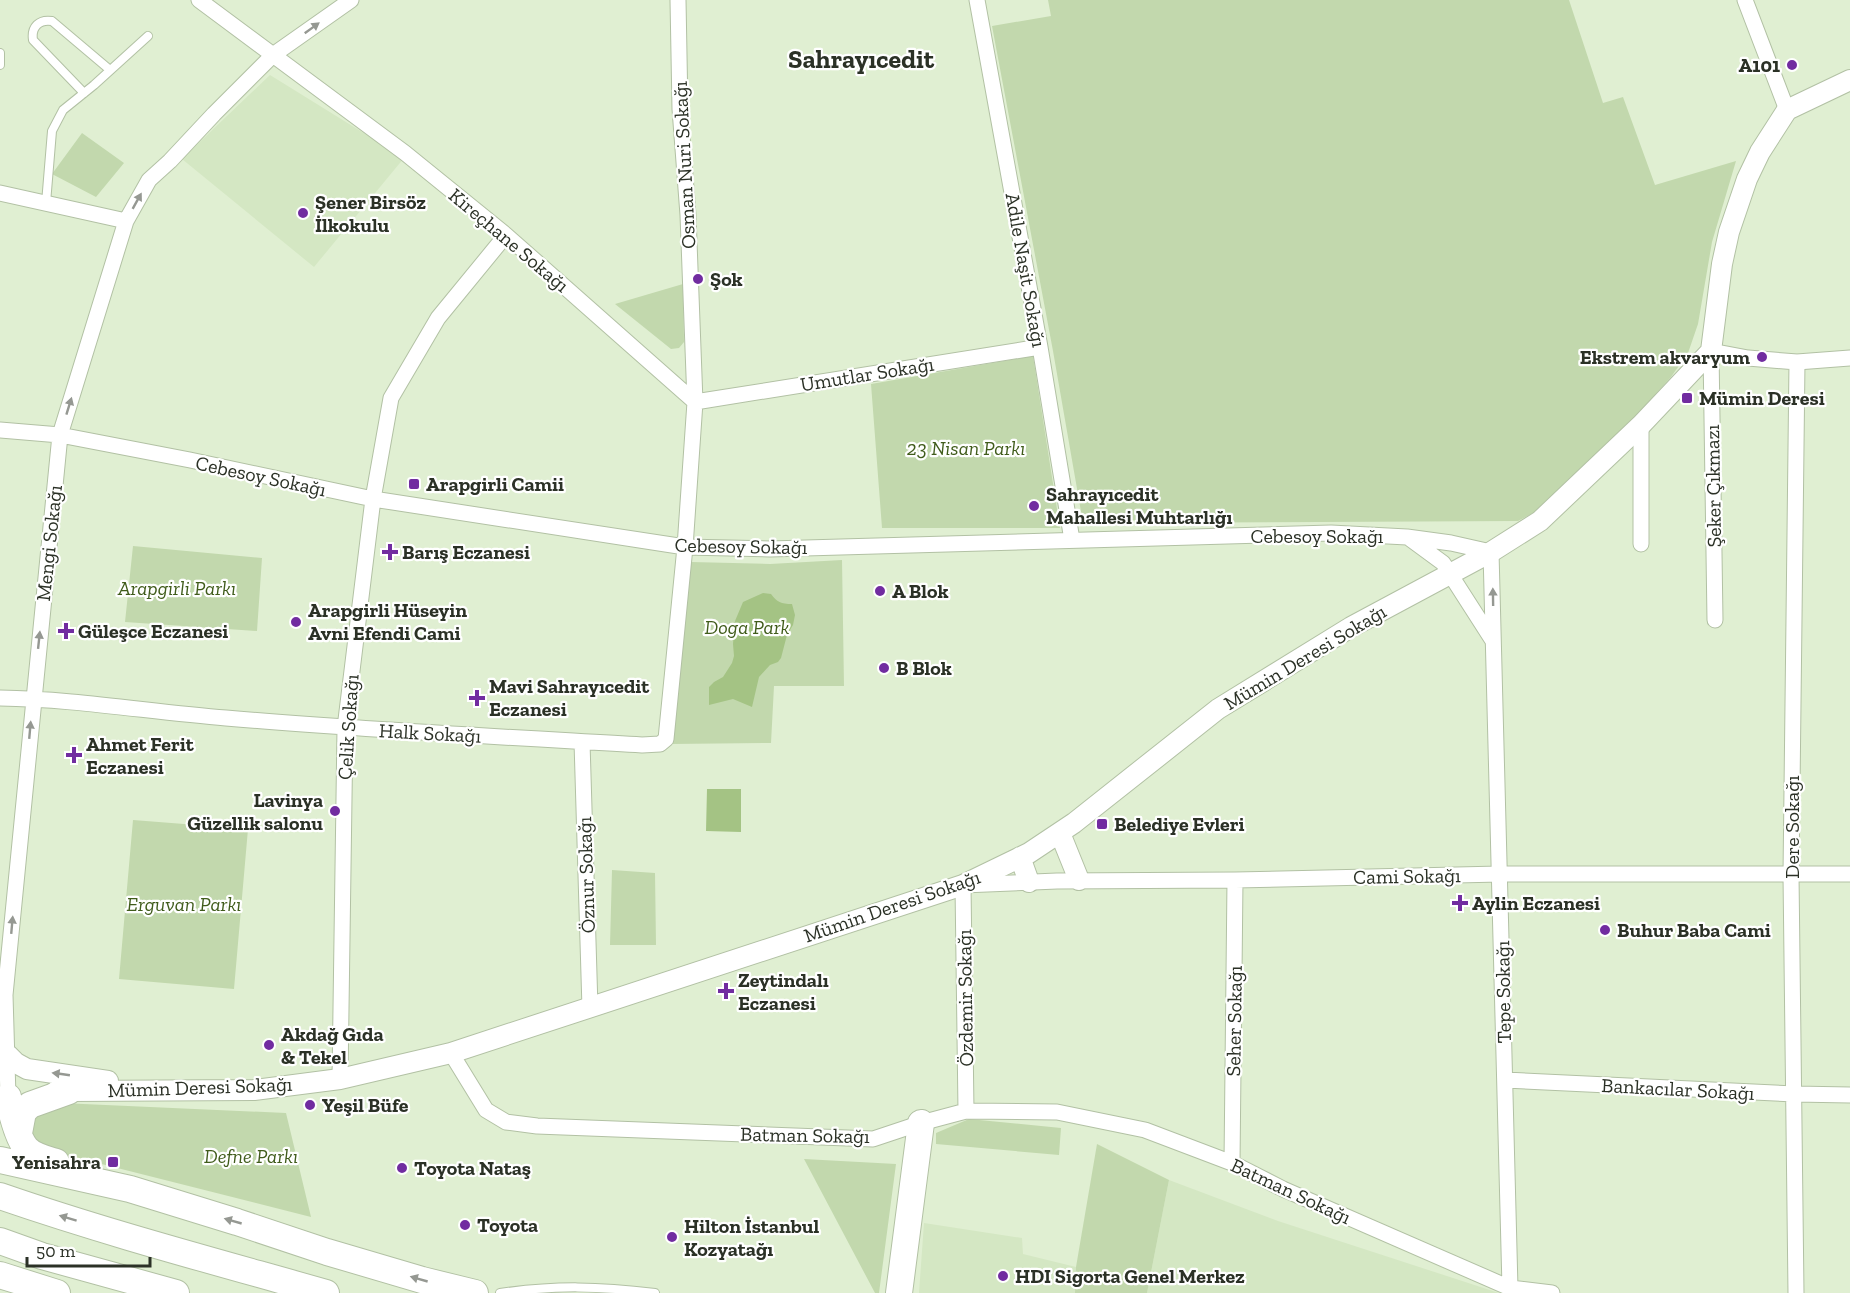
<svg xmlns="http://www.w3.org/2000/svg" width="1850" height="1293" font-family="'Zilla Slab',serif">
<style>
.built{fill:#d4e7c3}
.green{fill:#c2d8ad}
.water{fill:#a4c384}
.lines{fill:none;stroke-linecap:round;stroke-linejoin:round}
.service-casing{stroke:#b2c1a4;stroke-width:10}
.minor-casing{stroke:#b2c1a4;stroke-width:17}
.tertiary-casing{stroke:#b2c1a4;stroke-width:22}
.trunk-casing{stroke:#b2c1a4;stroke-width:28}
.service{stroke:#fff;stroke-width:8}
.minor{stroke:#fff;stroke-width:15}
.tertiary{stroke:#fff;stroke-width:20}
.trunk{stroke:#fff;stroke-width:26}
.oneway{fill:#959892}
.poi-dot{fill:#712ca0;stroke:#fff;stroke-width:2}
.labels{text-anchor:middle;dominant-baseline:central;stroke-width:4.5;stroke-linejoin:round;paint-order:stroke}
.poi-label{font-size:20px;font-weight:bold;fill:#2b3126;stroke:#fff;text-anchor:start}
.street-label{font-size:20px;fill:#2b3126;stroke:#fff}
.park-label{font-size:20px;font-style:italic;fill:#405c1b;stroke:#fff}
.district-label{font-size:26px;font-weight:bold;fill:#2b3126;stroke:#fff}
</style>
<rect width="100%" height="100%" fill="#e0efd2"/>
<path class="built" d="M270 75 404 158 314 267 182 159Z
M1169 1180 1278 1221 1499 1293H1147Z
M924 1223 1022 1238 1023 1254 1076 1267 1075 1293H919Z"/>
<path class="green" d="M1048 0H1569L1603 103 1623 97 1655 185 1736 161 1712 242 1698 324 1688 353 1671 377 1625 428 1546 503 1533 513 1518 521 1083 523 1053 351 992 26 1051 16Z
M82 133 124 163 96 197 52 174Z
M683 284 684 342 679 348 671 349 615 304Z
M1033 356 1060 528H882L871 384Z
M133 546 262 558 257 631 125 622Z
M842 560 844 686H774L771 743 670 744 691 562 770 564Z
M133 820 248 829 234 989 119 979Z
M612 870 655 873 656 945H610Z
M61 1103 286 1113 311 1217 50 1151 37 1143 31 1130 32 1121 37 1116Z
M969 1119 1061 1128 1059 1155 936 1144V1133Z
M1097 1144 1169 1180 1147 1293H1075L1076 1267Z
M804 1159 896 1164 879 1293H875Z"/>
<path class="water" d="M763 593 771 594C777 602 781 604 792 604L795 615 793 625 787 635 781 658 778 662 770 665 759 677 752 707 733 699 709 705V687L714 682 723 677 732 663 734 656 733 644 735 621 743 602Z
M707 789H741V832L706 831Z"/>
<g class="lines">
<defs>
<path id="service" d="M0 53V65
M84 93 33 40C31 27 39 19 52 21L110 70
M46 203 52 131 63 110 94 85 148 36
M500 1293C556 1285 599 1286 655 1293"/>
<path id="minor" d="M199 0 405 153 506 235 695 402
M977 0 1040 347 1072 540
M1745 0 1787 110
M0 193 126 221
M695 402 1040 347
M1641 425V544
M0 430 60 435 190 460 373 499 685 547 770 549 1331 533 1407 537 1451 543 1491 552 1510 1288
M1409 538 1443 563 1493 641
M1715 620 1711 351 1748 358 1797 362 1850 358
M0 698C76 699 150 712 226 718 364 730 503 737 642 745L660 744 666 739 685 547 695 402 688 215 680 109 678 0
M582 742 590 1008
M451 1053 486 1110 506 1122 537 1126 873 1139 921 1123 966 1111 1057 1112 1145 1130 1232 1163 1283 1189 1510 1288 1552 1293
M340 1079 345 728 373 499 391 398 438 318 506 235
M1505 1080 1795 1094 1850 1095
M8 1097 5 995 60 435 126 221 149 180 170 161 214 114 273 55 351 0
M966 1111 963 885 1057 881 1235 880 1500 874H1850
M1232 1163 1235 880
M1796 1293 1791 875 1797 362"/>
<path id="tertiary" d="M1060 833 1079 880
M1020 857 1029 882
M8 1055 16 1063 27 1069 108 1081
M55 1092 69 1091 254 1090 340 1079 451 1053 963 885 1029 853 1074 823 1218 709 1351 627 1491 552 1540 521 1641 425 1711 351 1722 264 1729 232 1747 179 1760 152 1787 110 1850 80"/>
<path id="trunk" d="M8 1097C11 1111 17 1137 26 1148 33 1156 46 1159 56 1162
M19 1133 23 1112 30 1105 69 1091
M0 1160 130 1189 237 1222 327 1252 422 1280 475 1293
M0 1196C107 1233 217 1262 326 1293
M0 1241 42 1256 176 1293
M0 1275 57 1293
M899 1293 921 1123"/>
</defs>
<use href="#service" class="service-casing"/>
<use href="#minor" class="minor-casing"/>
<use href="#tertiary" class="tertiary-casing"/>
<use href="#trunk" class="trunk-casing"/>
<use href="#service" class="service"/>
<use href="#minor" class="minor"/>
<use href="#tertiary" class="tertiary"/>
<use href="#trunk" class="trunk"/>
</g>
<defs><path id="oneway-solid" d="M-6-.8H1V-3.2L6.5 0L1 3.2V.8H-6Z" transform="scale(1.5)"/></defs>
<g class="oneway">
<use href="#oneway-solid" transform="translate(312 28) rotate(-36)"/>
<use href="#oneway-solid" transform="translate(137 201) rotate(-61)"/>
<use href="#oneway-solid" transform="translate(69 406) rotate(-73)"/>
<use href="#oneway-solid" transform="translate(1493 597) rotate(-91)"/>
<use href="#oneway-solid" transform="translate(39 640) rotate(-84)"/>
<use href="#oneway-solid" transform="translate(30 730) rotate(-85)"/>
<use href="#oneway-solid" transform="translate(12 925) rotate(-85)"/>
<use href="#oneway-solid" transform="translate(61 1074) rotate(-172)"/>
<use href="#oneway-solid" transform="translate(68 1218) rotate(-163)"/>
<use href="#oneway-solid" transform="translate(233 1221) rotate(-164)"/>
<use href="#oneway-solid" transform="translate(419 1279) rotate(-164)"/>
</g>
<g class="poi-dot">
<circle cx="1792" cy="65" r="6"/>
<circle cx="303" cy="213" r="6"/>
<circle cx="698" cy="279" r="6"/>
<circle cx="1762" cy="357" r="6"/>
<rect x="1681" y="392" width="12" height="12" rx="3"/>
<rect x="408" y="478" width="12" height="12" rx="3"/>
<circle cx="1034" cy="506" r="6"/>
<path d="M387 543h6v6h6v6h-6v6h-6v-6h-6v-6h6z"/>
<circle cx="880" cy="591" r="6"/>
<circle cx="296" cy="622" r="6"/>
<path d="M63 622h6v6h6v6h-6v6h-6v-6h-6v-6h6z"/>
<circle cx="884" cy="668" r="6"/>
<path d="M474 689h6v6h6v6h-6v6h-6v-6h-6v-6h6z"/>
<path d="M71 746h6v6h6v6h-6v6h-6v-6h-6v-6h6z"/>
<circle cx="335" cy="811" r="6"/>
<rect x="1096" y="818" width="12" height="12" rx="3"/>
<path d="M1457 894h6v6h6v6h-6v6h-6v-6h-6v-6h6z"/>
<circle cx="1605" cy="930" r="6"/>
<path d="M723 982h6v6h6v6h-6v6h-6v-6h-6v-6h6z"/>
<circle cx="269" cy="1045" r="6"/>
<circle cx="310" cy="1105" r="6"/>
<rect x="107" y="1156" width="12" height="12" rx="3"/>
<circle cx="402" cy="1168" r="6"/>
<circle cx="465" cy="1225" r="6"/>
<circle cx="672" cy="1237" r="6"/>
<circle cx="1003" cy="1276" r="6"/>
</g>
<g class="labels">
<g class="poi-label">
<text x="1780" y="65" text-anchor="end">A101</text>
<text x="315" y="202">Şener Birsöz<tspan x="315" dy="23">İlkokulu</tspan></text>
<text x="710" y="279">Şok</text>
<text x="1750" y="357" text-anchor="end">Ekstrem akvaryum</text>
<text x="1699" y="398">Mümin Deresi</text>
<text x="426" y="484">Arapgirli Camii</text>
<text x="1046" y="494">Sahrayıcedit<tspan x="1046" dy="23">Mahallesi Muhtarlığı</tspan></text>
<text x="402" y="552">Barış Eczanesi</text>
<text x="892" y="591">A Blok</text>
<text x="308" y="610">Arapgirli Hüseyin<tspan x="308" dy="23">Avni Efendi Cami</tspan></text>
<text x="78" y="631">Güleşce Eczanesi</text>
<text x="896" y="668">B Blok</text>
<text x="489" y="686">Mavi Sahrayıcedit<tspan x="489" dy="23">Eczanesi</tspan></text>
<text x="86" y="744">Ahmet Ferit<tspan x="86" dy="23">Eczanesi</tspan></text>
<text x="323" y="800" text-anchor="end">Lavinya<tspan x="323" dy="23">Güzellik salonu</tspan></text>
<text x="1114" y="824">Belediye Evleri</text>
<text x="1472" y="903">Aylin Eczanesi</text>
<text x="1617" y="930">Buhur Baba Cami</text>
<text x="738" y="980">Zeytindalı<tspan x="738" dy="23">Eczanesi</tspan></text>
<text x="281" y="1034">Akdağ Gıda<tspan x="281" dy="23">&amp; Tekel</tspan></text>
<text x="322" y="1105">Yeşil Büfe</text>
<text x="101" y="1162" text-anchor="end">Yenisahra</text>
<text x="414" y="1168">Toyota Nataş</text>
<text x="477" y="1225">Toyota</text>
<text x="684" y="1226">Hilton İstanbul<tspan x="684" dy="23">Kozyatağı</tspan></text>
<text x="1015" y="1276">HDI Sigorta Genel Merkez</text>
</g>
<g class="street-label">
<text transform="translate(684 165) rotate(-93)">Osman Nuri Sokağı</text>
<text transform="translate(509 240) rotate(40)">Kireçhane Sokağı</text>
<text transform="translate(1026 270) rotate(80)">Adile Naşit Sokağı</text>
<text transform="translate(867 374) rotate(-9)">Umutlar Sokağı</text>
<text transform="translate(261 476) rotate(12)">Cebesoy Sokağı</text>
<text transform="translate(1713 486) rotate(-91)">Şeker Çıkmazı</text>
<text x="1317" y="536">Cebesoy Sokağı</text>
<text transform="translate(49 543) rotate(-84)">Mengi Sokağı</text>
<text transform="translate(741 546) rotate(1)">Cebesoy Sokağı</text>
<text transform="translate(1305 657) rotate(-31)">Mümin Deresi Sokağı</text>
<text transform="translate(348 727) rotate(-86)">Çelik Sokağı</text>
<text transform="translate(430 733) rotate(3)">Halk Sokağı</text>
<text transform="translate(1792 827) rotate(-90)">Dere Sokağı</text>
<text transform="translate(586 875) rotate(-92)">Öznur Sokağı</text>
<text transform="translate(1407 876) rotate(-1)">Cami Sokağı</text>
<text transform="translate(892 906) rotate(-19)">Mümin Deresi Sokağı</text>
<text transform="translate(1503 992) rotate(-91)">Tepe Sokağı</text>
<text transform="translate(965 998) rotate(-91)">Özdemir Sokağı</text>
<text transform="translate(1234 1021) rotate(-89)">Seher Sokağı</text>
<text transform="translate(200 1087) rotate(-2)">Mümin Deresi Sokağı</text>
<text transform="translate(1678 1089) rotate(3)">Bankacılar Sokağı</text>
<text transform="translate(805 1135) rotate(1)">Batman Sokağı</text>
<text transform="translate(1291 1191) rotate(25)">Batman Sokağı</text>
</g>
<g class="park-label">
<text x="966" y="448">23 Nisan Parkı</text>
<text x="177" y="588">Arapgirli Parkı</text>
<text x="747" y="627">Doga Park</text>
<text x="184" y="904">Erguvan Parkı</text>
<text x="251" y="1156">Defne Parkı</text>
</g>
<g class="district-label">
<text x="861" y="59">Sahrayıcedit</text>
</g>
</g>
<path d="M27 1257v9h123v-9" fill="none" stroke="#2b3126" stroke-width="3"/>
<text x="36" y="1257" font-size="18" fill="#2b3126" stroke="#ffffff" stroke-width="4.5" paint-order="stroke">50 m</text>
</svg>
